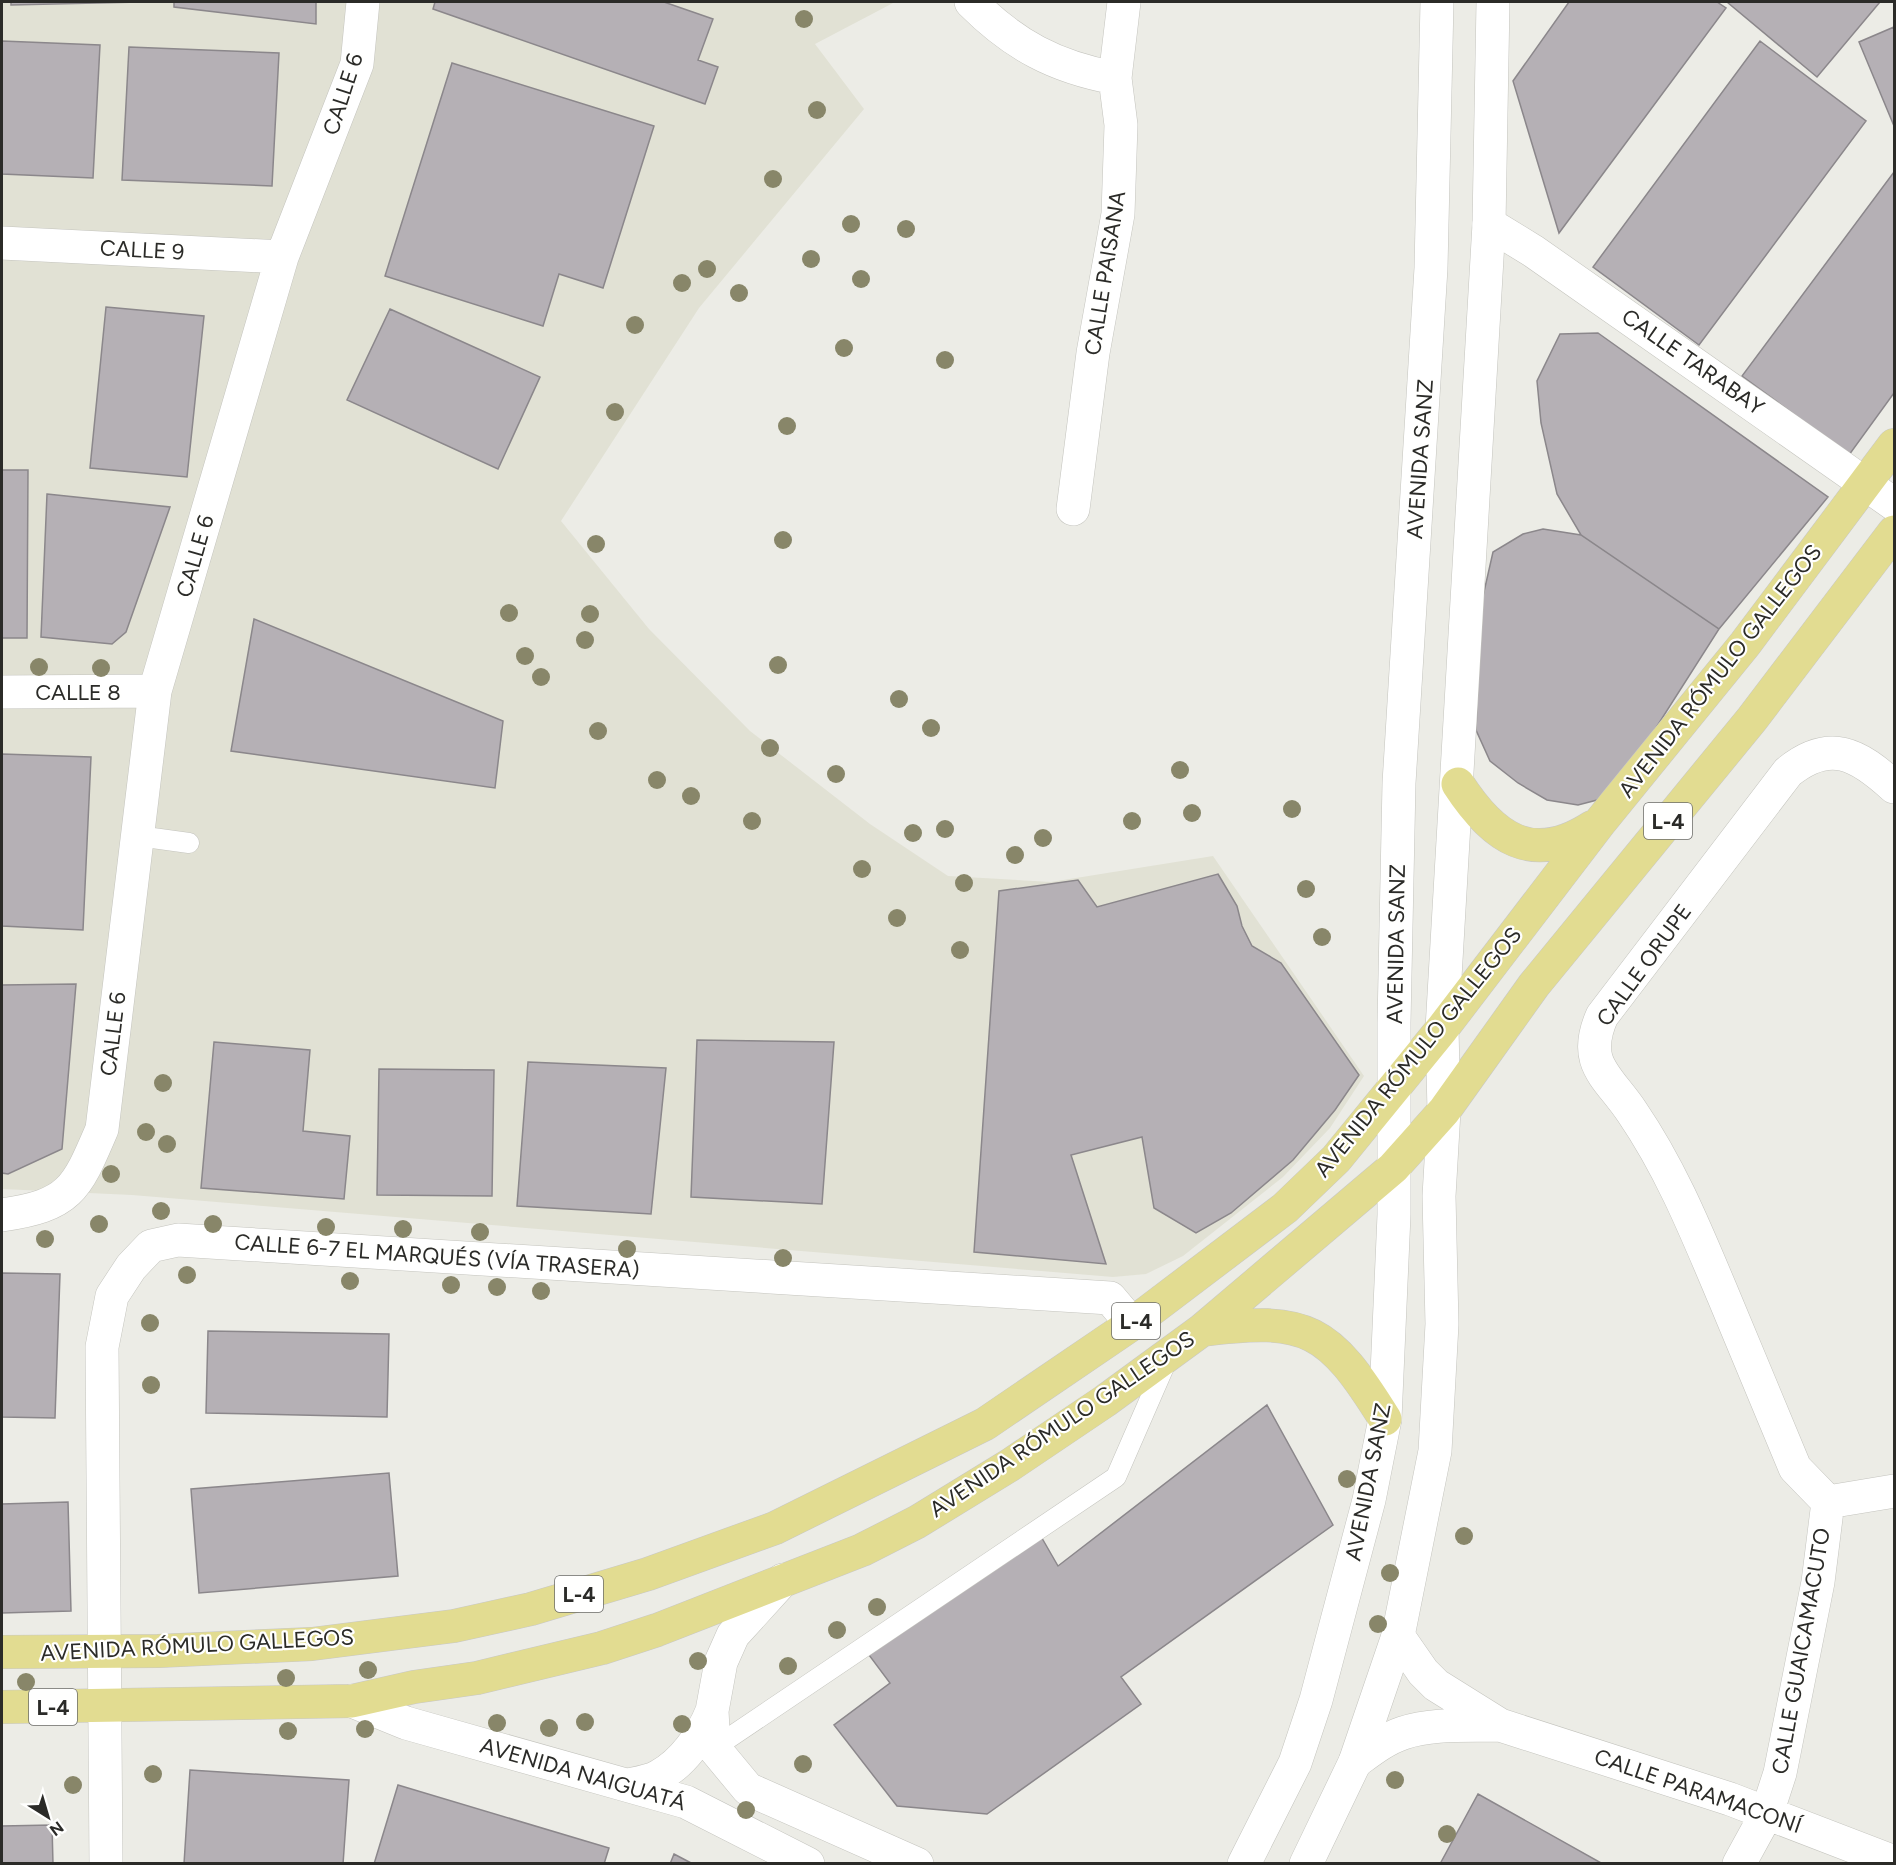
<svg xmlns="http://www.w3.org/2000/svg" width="1896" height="1865" font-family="Figtree,sans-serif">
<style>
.built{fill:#e1e1d4}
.building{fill:#b5b0b5;stroke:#8b878b;stroke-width:1.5}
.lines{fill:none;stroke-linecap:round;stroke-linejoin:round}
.service-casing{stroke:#c4c4be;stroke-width:21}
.minor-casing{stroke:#c4c4be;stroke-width:34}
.tertiary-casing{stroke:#c4c4be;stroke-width:34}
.primary-casing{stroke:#c8c8c7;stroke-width:34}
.service{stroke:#fff;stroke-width:20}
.minor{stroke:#fff;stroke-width:33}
.tertiary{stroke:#fff;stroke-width:33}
.primary{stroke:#e2dc91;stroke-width:33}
.tree{fill:#888669}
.labels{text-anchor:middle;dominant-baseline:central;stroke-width:4.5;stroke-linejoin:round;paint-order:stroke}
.shield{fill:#fffffe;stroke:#6b6b68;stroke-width:1.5}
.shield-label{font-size:21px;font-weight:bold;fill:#2b2b28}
.street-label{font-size:22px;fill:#2b2b28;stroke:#fffffe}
</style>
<rect width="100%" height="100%" fill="#ecece6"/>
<path class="built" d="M2 2H895L815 44 864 109 699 308 561 521 649 629 750 731 870 824 948 876 1051 882 1213 856 1364 1076 1330 1128 1283 1177 1183 1256 1146 1274 1113 1277 132 1195 2 1189Z"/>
<path class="building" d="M11 2H140L11 5Z
M174 2H316V24L174 7Z
M435 2H664L713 19 698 60 718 67 705 104 433 9Z
M1569 2H1717L1726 8 1559 233 1513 81Z
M1727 2H1880L1817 77Z
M1894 27V126L1859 42Z
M2 41 100 45 93 178 2 174Z
M1760 41 1866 121 1699 345 1593 267Z
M129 47 279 53 272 186 122 180Z
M452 63 654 126 603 288 559 274 543 326 385 276Z
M1894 172V393L1849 455 1742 376Z
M106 307 204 316 187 477 90 468Z
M390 309 540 377 498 469 347 400Z
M1598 333 1828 497 1719 629 1581 535 1557 494 1541 423 1537 381 1560 334Z
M2 470H28L27 638H2Z
M47 494 170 507 126 632 112 644 41 637Z
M1543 529 1581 535 1719 629 1638 756 1597 800 1578 805 1547 800 1518 783 1490 761 1476 730 1481 605 1493 552 1523 534Z
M254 619 503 721 495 788 231 751Z
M2 754 91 757 83 930 2 926Z
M1218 874 1237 906 1242 926 1252 946 1281 963 1359 1075 1335 1110 1293 1160 1231 1213 1196 1233 1154 1208 1142 1137 1071 1155 1106 1264 974 1252 999 891 1078 880 1097 907Z
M76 984 62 1149 8 1174 2 1173V985Z
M697 1040 834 1042 822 1204 691 1197Z
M214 1042 310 1050 303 1131 350 1136 344 1199 201 1188Z
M528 1062 666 1068 651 1214 517 1206Z
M379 1069 494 1070 492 1196 377 1195Z
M2 1273 60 1274 55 1418 2 1417Z
M208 1331 389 1334 387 1417 206 1413Z
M1267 1405 1333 1525 1121 1677 1141 1704 987 1814 897 1806 834 1725 890 1683 869 1655 1039 1533 1058 1566Z
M389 1473 398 1576 199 1593 191 1489Z
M68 1502 71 1611 2 1613V1504Z
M190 1770 349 1780 343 1864H184Z
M398 1785 609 1848 604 1864H374Z
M1478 1794 1603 1864H1440Z
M52 1825 53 1864H2V1826Z
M674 1854 693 1864H670Z"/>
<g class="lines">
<defs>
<path id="service" d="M138 836 189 843
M714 1748 1116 1477 1167 1360"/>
<path id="minor" d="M971 2C1014 45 1055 67 1115 78
M1489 224 1533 251 1894 504
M2 243 282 257
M1073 509 1093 353 1118 214 1121 125 1115 78 1124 2
M2 692 155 691
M2 1215C70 1205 76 1190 102 1129L155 691 282 257 357 64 363 2
M1828 1502 1795 1468C1771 1411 1747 1353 1723 1295 1696 1231 1671 1169 1632 1112 1608 1076 1581 1064 1602 1016L1788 772C1830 738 1858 754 1894 787
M1828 1502 1894 1491
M783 1580 733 1635 721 1662 712 1711 714 1748 748 1789 917 1864
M1398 1636 1423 1672 1436 1685 1500 1725 1730 1799 1894 1862
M352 1701 406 1723 686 1802 808 1864
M1355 1762C1370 1751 1385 1739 1403 1733 1433 1723 1468 1726 1500 1725
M628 1785C638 1783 651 1781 659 1776 683 1763 702 1736 712 1711
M106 1864 102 1347 112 1296 131 1267 151 1246 178 1240 1110 1298 1132 1324
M1739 1864 1767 1813 1780 1773 1818 1582 1828 1502"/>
<path id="tertiary" d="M1244 1864 1295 1763 1316 1700 1369 1500 1385 1419 1394 1215V1023L1399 783 1431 268 1437 2
M1306 1864 1355 1762 1398 1636 1435 1451 1442 1324 1439 1196 1444 1111 1442 1029 1489 224 1493 2"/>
<path id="primary" d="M1458 784C1493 838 1532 866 1592 827
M1202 1330C1308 1316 1329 1329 1385 1419
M2 1652 158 1651 312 1644 454 1626 531 1609 648 1574 775 1528 985 1424 1132 1324 1285 1208 1336 1159 1442 1029 1601 821 1745 644 1894 445
M2 1707 352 1701 414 1687 477 1678 602 1648 657 1630 862 1550 917 1522 1010 1465 1105 1401 1202 1330 1393 1168 1444 1111 1534 985 1752 719 1894 532"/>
</defs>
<use href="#service" class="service-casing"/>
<use href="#minor" class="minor-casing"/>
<use href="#tertiary" class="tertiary-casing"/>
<use href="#primary" class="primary-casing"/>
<use href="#service" class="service"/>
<use href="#minor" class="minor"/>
<use href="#tertiary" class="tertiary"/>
<use href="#primary" class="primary"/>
</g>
<g class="tree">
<circle cx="804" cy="19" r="9"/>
<circle cx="817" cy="110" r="9"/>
<circle cx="773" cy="179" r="9"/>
<circle cx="851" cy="224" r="9"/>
<circle cx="906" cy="229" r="9"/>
<circle cx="811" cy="259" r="9"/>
<circle cx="707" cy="269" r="9"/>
<circle cx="861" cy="279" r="9"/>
<circle cx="682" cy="283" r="9"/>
<circle cx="739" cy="293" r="9"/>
<circle cx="635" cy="325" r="9"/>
<circle cx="844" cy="348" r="9"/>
<circle cx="945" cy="360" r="9"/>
<circle cx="615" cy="412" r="9"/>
<circle cx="787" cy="426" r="9"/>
<circle cx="783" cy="540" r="9"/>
<circle cx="596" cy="544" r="9"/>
<circle cx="509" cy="613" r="9"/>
<circle cx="590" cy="614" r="9"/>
<circle cx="585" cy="640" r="9"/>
<circle cx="525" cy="656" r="9"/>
<circle cx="778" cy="665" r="9"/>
<circle cx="39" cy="667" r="9"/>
<circle cx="101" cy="668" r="9"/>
<circle cx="541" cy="677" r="9"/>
<circle cx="899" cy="699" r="9"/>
<circle cx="931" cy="728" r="9"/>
<circle cx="598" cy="731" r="9"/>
<circle cx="770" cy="748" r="9"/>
<circle cx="1180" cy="770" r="9"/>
<circle cx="836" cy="774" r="9"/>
<circle cx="657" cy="780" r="9"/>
<circle cx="691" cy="796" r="9"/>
<circle cx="1292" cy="809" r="9"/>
<circle cx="1192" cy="813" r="9"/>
<circle cx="752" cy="821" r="9"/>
<circle cx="1132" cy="821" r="9"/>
<circle cx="945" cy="829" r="9"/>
<circle cx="913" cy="833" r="9"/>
<circle cx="1043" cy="838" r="9"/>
<circle cx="1015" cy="855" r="9"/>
<circle cx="862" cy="869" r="9"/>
<circle cx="964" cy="883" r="9"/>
<circle cx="1306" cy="889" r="9"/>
<circle cx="897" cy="918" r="9"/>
<circle cx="1322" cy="937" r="9"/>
<circle cx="960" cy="950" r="9"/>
<circle cx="163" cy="1083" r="9"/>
<circle cx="146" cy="1132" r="9"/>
<circle cx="167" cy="1144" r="9"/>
<circle cx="111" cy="1174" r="9"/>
<circle cx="161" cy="1211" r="9"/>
<circle cx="99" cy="1224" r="9"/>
<circle cx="213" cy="1224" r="9"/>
<circle cx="326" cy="1227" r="9"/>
<circle cx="403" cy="1229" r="9"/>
<circle cx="480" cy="1232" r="9"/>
<circle cx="45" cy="1239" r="9"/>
<circle cx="627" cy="1249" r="9"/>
<circle cx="783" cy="1258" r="9"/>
<circle cx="187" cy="1275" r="9"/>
<circle cx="350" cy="1281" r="9"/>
<circle cx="451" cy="1285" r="9"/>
<circle cx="497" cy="1287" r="9"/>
<circle cx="541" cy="1291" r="9"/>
<circle cx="150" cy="1323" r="9"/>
<circle cx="151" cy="1385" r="9"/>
<circle cx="1347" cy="1479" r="9"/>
<circle cx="1464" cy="1536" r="9"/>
<circle cx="1390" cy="1573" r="9"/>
<circle cx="877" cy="1607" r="9"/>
<circle cx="1378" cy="1624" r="9"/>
<circle cx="837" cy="1630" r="9"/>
<circle cx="698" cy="1661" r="9"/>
<circle cx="788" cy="1666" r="9"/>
<circle cx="368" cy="1670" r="9"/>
<circle cx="286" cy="1678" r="9"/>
<circle cx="26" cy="1682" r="9"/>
<circle cx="585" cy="1722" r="9"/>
<circle cx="497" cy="1723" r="9"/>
<circle cx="682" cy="1724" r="9"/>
<circle cx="549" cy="1728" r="9"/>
<circle cx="365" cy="1729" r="9"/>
<circle cx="288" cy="1731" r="9"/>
<circle cx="803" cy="1764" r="9"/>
<circle cx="153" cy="1774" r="9"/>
<circle cx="1395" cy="1780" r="9"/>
<circle cx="73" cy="1785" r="9"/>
<circle cx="746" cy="1810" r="9"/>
<circle cx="1447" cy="1834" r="9"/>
</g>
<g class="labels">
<g class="shield">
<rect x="1644" y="803" width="48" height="36" rx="4.5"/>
<rect x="1112" y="1303" width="48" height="36" rx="4.5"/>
<rect x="555" y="1576" width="48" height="36" rx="4.5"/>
<rect x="29" y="1689" width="48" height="36" rx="4.5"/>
</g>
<g class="shield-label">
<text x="1668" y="821">L-4</text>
<text x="1136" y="1321">L-4</text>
<text x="579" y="1594">L-4</text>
<text x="53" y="1707">L-4</text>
</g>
<g class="street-label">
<text transform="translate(343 94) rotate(-72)">CALLE 6</text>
<text transform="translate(142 250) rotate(3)">CALLE 9</text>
<text transform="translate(1105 273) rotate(-81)">CALLE PAISANA</text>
<text transform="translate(1693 362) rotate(35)">CALLE TARABAY</text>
<text transform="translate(1420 459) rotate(-86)">AVENIDA SANZ</text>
<text transform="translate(195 556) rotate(-74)">CALLE 6</text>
<text transform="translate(1720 671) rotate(-52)">AVENIDA RÓMULO GALLEGOS</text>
<text x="78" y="692">CALLE 8</text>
<text transform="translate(1396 944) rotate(-89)">AVENIDA SANZ</text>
<text transform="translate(1644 965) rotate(-54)">CALLE ORUPE</text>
<text transform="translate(113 1034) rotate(-83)">CALLE 6</text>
<text transform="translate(1418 1052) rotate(-51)">AVENIDA RÓMULO GALLEGOS</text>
<text transform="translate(437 1256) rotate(4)">CALLE 6-7 EL MARQUÉS (VÍA TRASERA)</text>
<text transform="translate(1062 1424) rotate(-34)">AVENIDA RÓMULO GALLEGOS</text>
<text transform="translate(1368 1482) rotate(-79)">AVENIDA SANZ</text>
<text transform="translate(197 1645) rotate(-3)">AVENIDA RÓMULO GALLEGOS</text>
<text transform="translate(1801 1651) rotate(-80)">CALLE GUAICAMACUTO</text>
<text transform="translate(583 1774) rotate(16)">AVENIDA NAIGUATÁ</text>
<text transform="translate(1698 1791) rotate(19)">CALLE PARAMACONÍ</text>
</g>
</g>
<rect width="1896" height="1865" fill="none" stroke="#2b2b28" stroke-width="6"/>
<g transform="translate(48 1817) rotate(143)" stroke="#fffffe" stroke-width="4.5" paint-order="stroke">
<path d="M0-4.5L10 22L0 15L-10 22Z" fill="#2b2b28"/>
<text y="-9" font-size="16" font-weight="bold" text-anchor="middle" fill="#2b2b28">N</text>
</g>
</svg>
